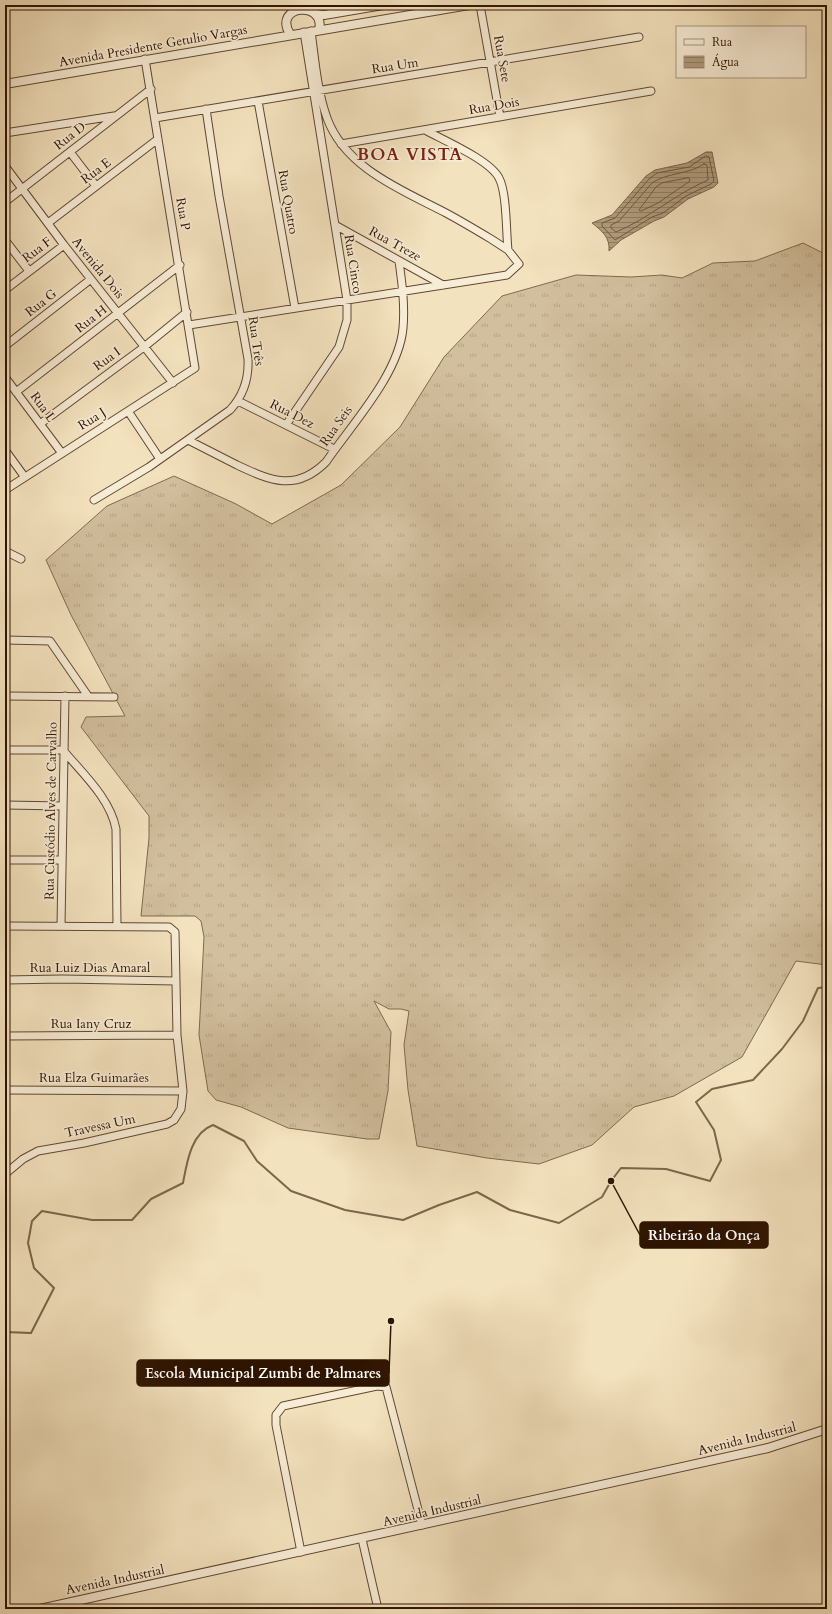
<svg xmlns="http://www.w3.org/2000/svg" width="832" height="1614" font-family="Cardo,serif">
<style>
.grass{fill:url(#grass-tufts);stroke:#806a4f}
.water{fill:url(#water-rules);stroke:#7c664b}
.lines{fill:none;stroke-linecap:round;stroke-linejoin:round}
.shore{stroke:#70583e;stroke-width:1}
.stream{stroke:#7c664b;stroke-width:2}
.minor-casing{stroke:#604830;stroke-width:9}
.tertiary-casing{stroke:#604830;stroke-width:10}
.minor{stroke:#f7ecd5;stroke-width:7}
.tertiary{stroke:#f7ecd5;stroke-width:8}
.labels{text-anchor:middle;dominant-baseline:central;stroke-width:3.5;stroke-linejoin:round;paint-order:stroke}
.street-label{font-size:13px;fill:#2f1400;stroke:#f7ecd5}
.district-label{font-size:17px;font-weight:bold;letter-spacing:1px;fill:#7a1f14;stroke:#f7ecd5}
.leader{fill:none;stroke:#2f1400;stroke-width:1.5}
.callout-dot{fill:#2f1400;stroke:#f7ecd5;stroke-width:1.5}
.callout{fill:#2f1400;stroke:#2f1400;stroke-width:1.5}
.callout-label{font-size:14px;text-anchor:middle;font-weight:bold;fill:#fff}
</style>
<defs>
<pattern id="grass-tufts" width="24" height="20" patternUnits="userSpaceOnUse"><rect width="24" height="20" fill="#d2bf9e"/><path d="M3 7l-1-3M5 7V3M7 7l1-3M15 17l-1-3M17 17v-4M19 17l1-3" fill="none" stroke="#b5a386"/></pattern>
<pattern id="water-rules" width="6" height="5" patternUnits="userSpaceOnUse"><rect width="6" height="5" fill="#b09c7d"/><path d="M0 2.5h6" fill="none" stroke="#907e64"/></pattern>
</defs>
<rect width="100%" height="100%" fill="#f3e2be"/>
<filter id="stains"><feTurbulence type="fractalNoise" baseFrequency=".005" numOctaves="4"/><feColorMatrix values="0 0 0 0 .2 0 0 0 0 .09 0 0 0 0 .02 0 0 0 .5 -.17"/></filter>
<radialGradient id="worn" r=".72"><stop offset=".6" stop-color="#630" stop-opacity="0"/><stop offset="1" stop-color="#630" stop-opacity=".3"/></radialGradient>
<path class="grass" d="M803 243 827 255V965L796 961 742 1057 674 1096 634 1107 592 1145 539 1164 487 1158 417 1146 408 1090 404 1045 409 1011 401 1009H389L374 1001 391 1032 388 1091 379 1139H367L288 1128 241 1107 216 1100 208 1091 199 1035 204 937 201 921 195 916H141L149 838V816L81 727 86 717 125 716 71 615 46 560 107 506 174 476 236 504 272 524 341 485 400 427 444 357 502 296 576 275 631 277 662 275 682 278 713 263 755 261Z"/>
<path class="water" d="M706 152H712L718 183 714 187 688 199 664 217 654 221 621 240 609 251C610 237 602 231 592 223L612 215 646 176 655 170 687 163Z"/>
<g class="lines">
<path class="shore" d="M706 156 709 157 714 181 711 184 686 196 663 213 652 217 615 240 602 226V223L615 218 649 179 657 173 689 167Z
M704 164 707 165 708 180C675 194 648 219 616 232L611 228V225L619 221 652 183C668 172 688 175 704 164Z
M689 178 690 181 658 203 641 211 639 210 656 187 662 183Z"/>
<path class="stream" d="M5 1332 31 1333 54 1288 34 1268 28 1243 32 1221 42 1211 92 1220H132L151 1199 183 1183C187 1162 191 1133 213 1125L244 1141 257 1161 291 1191 345 1210 403 1220 439 1205 477 1192 510 1210 559 1223 602 1197 611 1181 621 1168 666 1169 710 1181 721 1160 714 1130 696 1102 712 1089 753 1080 782 1049 803 1021 818 988 827 987"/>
<defs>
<path id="minor" d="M480 5 500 117
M258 101 295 308
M155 118 639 37
M425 130C443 140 490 160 499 178 507 193 506 232 508 250
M5 133 114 116
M341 144 651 91
M70 152 96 186
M5 166 64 245 173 383
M5 202 151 89
M48 223 158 139
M335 225 443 285
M5 240 29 271
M5 290 64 245
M189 325 507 275 519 264 508 250 491 239C476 230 461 221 446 213 402 190 345 168 327 118 317 90 315 60 311 31
M5 346 91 279
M5 377 61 452
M16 392 180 265
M238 401 334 449
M128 411 160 459
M40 424 144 347 187 312
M286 425 339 347 347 320V300L304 32
M188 440C204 448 221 457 237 465 271 481 296 492 326 462 352 424 399 374 403 328 405 305 402 283 399 261
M5 450 24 476
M5 490 195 368 145 59
M94 500 149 467 230 410C244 395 249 379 248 359L219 196 206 109
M5 551 21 559
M5 640 50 641 88 696
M5 696 114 697
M5 750H63C82 773 110 798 116 829L117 926
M5 805 63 806
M5 860H62
M5 926 169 927 175 932 177 1035 183 1091 181 1109 174 1120 167 1124 84 1143 38 1151 23 1159 5 1174
M61 926 65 696
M5 980 62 979 176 981
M5 1036 177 1035
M5 1090 183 1091
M362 1539 378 1609
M301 1552 276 1425V1415L283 1406 377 1386 386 1387 422 1525"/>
<path id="tertiary" d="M316 14 324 15 383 5
M290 34C272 5 326 0 319 30
M5 84 469 5
M40 1609 768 1448 827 1429"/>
</defs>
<use href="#minor" class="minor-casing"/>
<use href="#tertiary" class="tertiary-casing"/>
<use href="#minor" class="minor"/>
<use href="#tertiary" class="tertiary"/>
</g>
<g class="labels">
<g class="street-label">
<text transform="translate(153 46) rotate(-10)">Avenida Presidente Getulio Vargas</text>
<text transform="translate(502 59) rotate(80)">Rua Sete</text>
<text transform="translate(395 66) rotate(-9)">Rua Um</text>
<text transform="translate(494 106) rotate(-10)">Rua Dois</text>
<text transform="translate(70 136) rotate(-38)">Rua D</text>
<text transform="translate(96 171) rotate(-37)">Rua E</text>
<text transform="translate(288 202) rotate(80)">Rua Quatro</text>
<text transform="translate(183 214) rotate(80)">Rua P</text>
<text transform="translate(395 244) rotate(29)">Rua Treze</text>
<text transform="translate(37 250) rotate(-37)">Rua F</text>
<text transform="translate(353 264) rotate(81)">Rua Cinco</text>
<text transform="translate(98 268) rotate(51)">Avenida Dois</text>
<text transform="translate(41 303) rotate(-38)">Rua G</text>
<text transform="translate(91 319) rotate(-38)">Rua H</text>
<text transform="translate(256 341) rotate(82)">Rua Três</text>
<text transform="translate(107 359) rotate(-36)">Rua I</text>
<text transform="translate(43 407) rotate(54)">Rua L</text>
<text transform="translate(292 414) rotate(27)">Rua Dez</text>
<text transform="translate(92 419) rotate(-32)">Rua J</text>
<text transform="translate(336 426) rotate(-55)">Rua Seis</text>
<text transform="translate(51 811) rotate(-89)">Rua Custódio Alves de Carvalho</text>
<text x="90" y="968">Rua Luiz Dias Amaral</text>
<text x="91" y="1024">Rua Iany Cruz</text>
<text x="94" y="1078">Rua Elza Guimarães</text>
<text transform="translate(100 1126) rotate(-12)">Travessa Um</text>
<text transform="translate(747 1439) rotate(-14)">Avenida Industrial</text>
<text transform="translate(432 1511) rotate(-13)">Avenida Industrial</text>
<text transform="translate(115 1580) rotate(-12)">Avenida Industrial</text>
</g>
<g class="district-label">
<text x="410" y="154">BOA VISTA</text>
</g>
</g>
<path class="leader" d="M611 1181L640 1235M391 1321L389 1373"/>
<g class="callout-dot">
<circle cx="611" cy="1181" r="4"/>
<circle cx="391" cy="1321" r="4"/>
</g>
<g class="callout">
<rect x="640" y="1222" width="128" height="26" rx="4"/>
<rect x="137" y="1360" width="252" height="26" rx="4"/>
</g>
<g class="callout-label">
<text x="704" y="1240">Ribeirão da Onça</text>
<text x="263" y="1378">Escola Municipal Zumbi de Palmares</text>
</g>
<rect width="832" height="1614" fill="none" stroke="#f3e2be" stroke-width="20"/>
<rect x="6" y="6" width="820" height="1602" fill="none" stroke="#2f1400" stroke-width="2"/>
<rect x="10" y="10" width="812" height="1594" fill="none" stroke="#2f1400"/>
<rect x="676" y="26" width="130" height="52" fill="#f7ecd5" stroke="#a79680"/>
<rect x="684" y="39" width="20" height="6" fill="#f7ecd5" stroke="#a79680"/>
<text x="712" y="46" font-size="12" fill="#2f1400">Rua</text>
<rect x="684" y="56" width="20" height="12" fill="url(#water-rules)" stroke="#a79680"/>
<text x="712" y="66" font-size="12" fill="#2f1400">Água</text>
<rect width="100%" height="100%" filter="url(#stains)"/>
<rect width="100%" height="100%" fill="url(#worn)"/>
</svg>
